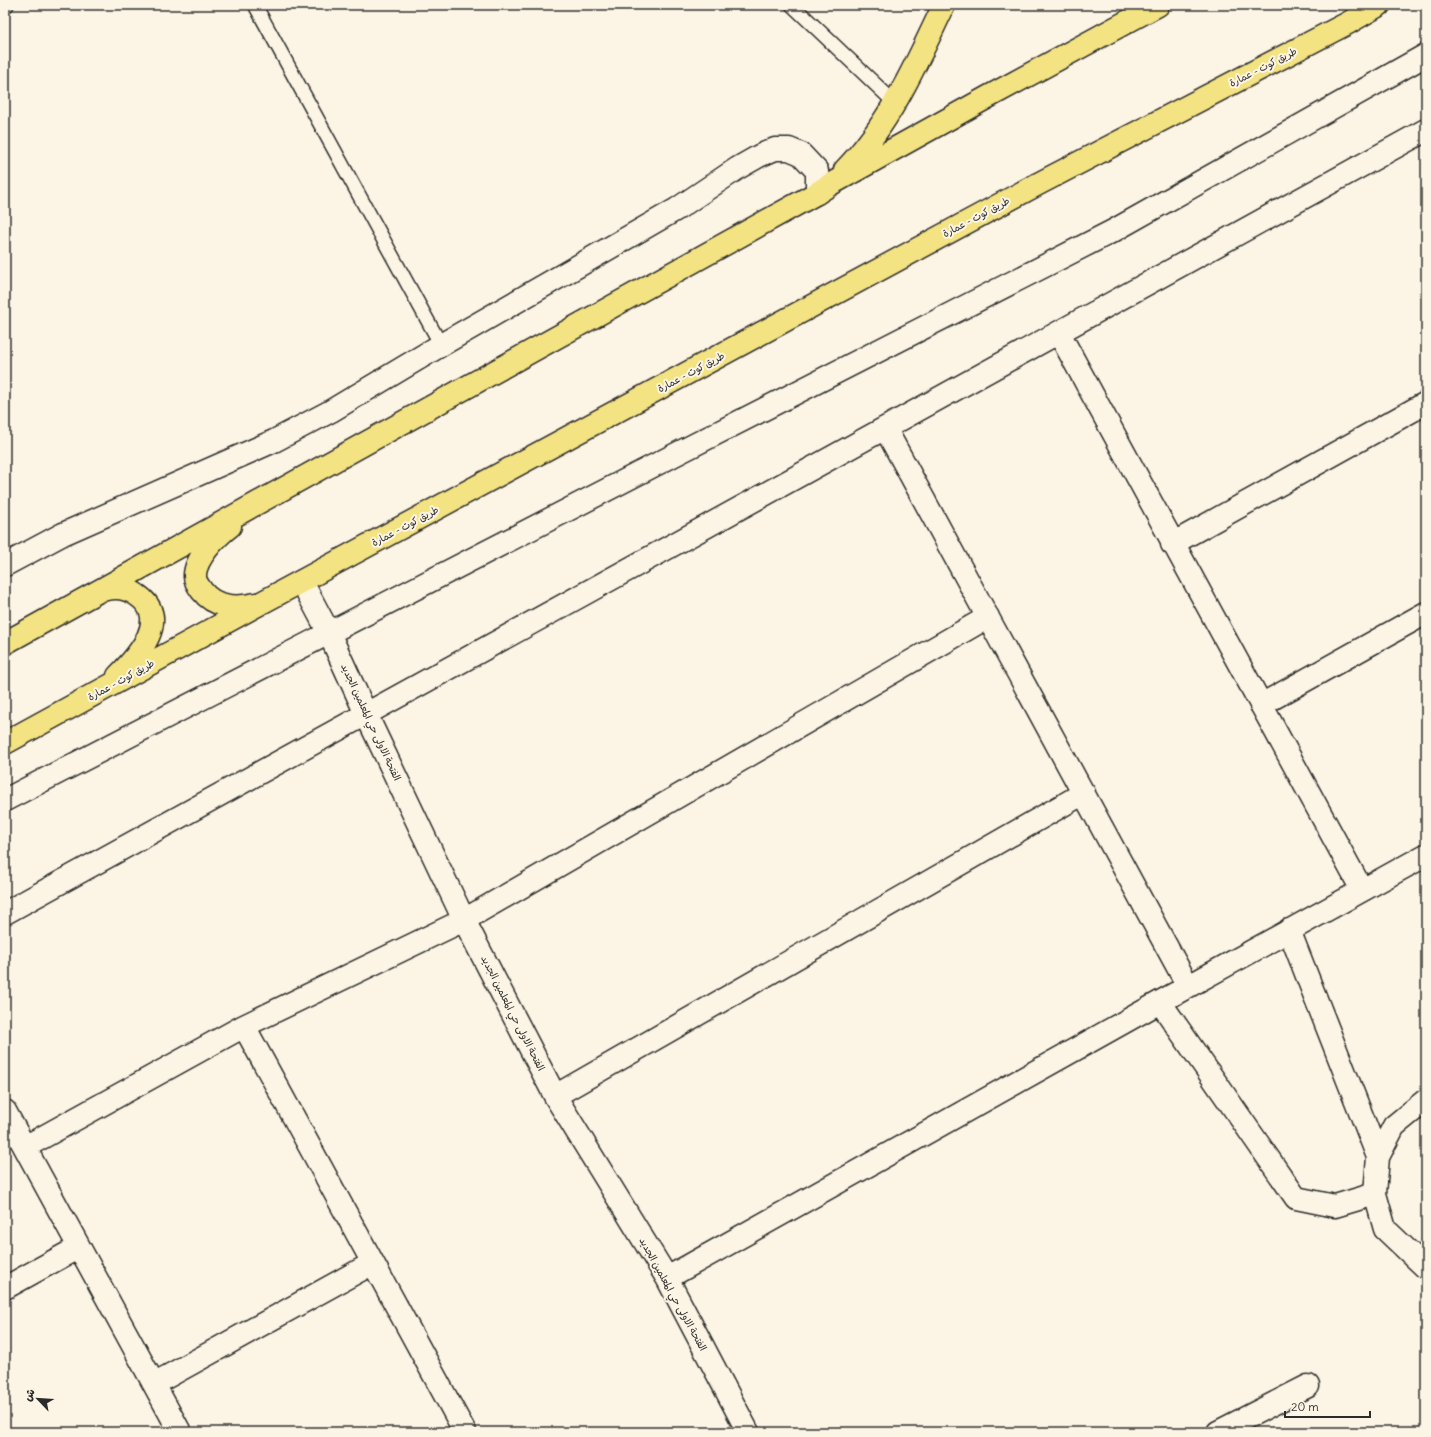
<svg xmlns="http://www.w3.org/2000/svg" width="1431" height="1437" font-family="Delius,'Playpen Sans Arabic',sans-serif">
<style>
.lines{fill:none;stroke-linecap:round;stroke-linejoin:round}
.service-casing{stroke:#2b2b2b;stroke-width:16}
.minor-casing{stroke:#2b2b2b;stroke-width:25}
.tertiary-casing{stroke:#2b2b2b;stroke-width:25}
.primary-casing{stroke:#2b2b2b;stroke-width:25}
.service{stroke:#fcf5e5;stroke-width:13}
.minor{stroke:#fcf5e5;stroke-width:22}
.tertiary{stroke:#fcf5e5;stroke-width:22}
.primary{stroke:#f4e382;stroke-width:22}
.labels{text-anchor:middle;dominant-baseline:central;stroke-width:4;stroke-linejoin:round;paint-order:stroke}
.street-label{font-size:10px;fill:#2b2b2b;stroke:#fcf5e5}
</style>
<rect width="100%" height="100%" fill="#fcf5e5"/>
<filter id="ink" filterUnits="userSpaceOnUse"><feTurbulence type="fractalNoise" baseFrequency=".025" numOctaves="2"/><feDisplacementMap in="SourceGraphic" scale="8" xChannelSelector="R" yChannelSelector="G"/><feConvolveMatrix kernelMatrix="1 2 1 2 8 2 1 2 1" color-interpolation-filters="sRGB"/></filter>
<g filter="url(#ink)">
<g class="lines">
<defs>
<path id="service" d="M255 5 441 345
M792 5 895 103
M5 6 7 5"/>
<path id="minor" d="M1059 333 1362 890
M885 428 1188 986
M1172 544 1426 403
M302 582 329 633 366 714 464 920 555 1096 667 1278 748 1432
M1261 705 1426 613
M5 913 1426 130
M1289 930 1378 1157
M1160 1002 1296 1198 1335 1206 1375 1194
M244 1026 465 1432
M555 1096 1084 793
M1426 1100 1394 1126 1378 1157 1375 1194 1385 1229 1426 1268
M5 1111 180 1432
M25 1147 244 1026 464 920 988 617
M667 1278 1160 1002 1426 855
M5 1288 79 1247
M154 1384 373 1263
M1218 1432 1308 1386"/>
<path id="tertiary" d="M5 565 63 534 274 441 331 411 441 345 677 209 738 168 759 156 775 149H789L801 154 817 171V193
M5 800 684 450 1113 231 1426 55"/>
<path id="primary" d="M845 170C890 124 917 62 944 5
M230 526C217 536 194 559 195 577 195 581 199 587 202 591 214 607 236 609 256 604
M102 590C115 586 126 587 137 595 172 618 138 656 118 676
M5 643 817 193 831 184 988 97 1158 5
M5 743 261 603 1038 184 1348 23 1379 5"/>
</defs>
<use href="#service" class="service-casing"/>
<use href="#minor" class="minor-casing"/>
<use href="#tertiary" class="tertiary-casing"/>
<use href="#primary" class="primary-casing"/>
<use href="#service" class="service"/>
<use href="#minor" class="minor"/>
<use href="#tertiary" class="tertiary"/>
<use href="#primary" class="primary"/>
</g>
</g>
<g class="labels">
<g class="street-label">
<text transform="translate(1263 67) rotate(-27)">طريق كوت - عمارة</text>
<text transform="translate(976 217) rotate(-28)">طريق كوت - عمارة</text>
<text transform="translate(691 372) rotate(-28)">طريق كوت - عمارة</text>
<text transform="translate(405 526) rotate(-28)">طريق كوت - عمارة</text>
<text transform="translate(121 680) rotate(-29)">طريق كوت - عمارة</text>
<text transform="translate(371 722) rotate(65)">الفتحة الاولى حي المعلمين الجديد</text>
<text transform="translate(513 1013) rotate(63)">الفتحة الاولى حي المعلمين الجديد</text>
<text transform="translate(673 1294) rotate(61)">الفتحة الاولى حي المعلمين الجديد</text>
</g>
</g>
<rect width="1431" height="1437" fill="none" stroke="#fcf5e5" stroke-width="20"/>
<rect x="10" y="10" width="1411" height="1417" fill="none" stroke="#2b2b2b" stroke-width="1.5" filter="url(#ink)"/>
<g transform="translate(38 1399) rotate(295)" stroke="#fcf5e5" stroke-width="3" paint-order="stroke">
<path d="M0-3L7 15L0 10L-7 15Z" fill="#2b2b2b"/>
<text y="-6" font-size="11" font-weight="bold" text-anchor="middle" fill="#2b2b2b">ش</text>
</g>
<path d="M1285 1411v6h85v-6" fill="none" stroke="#2b2b2b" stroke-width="2"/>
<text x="1291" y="1411" font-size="12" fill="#2b2b2b" stroke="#fcf5e5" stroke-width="3" paint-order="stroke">20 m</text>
</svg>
